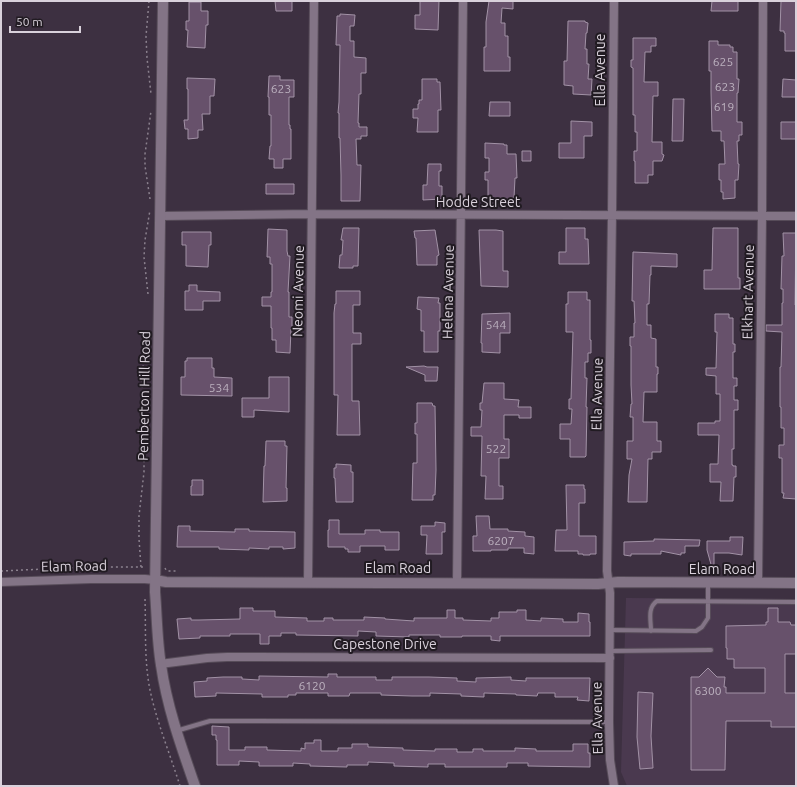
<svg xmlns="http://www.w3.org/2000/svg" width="797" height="787" font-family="Ubuntu,sans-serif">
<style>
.built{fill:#4a394f}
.building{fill:#67516b;stroke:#a292a6}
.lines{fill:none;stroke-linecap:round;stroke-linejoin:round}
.service-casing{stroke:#574c59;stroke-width:6}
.minor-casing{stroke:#574c59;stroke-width:10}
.tertiary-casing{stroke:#574c59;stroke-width:12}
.path{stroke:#8b818e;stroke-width:1.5;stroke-dasharray:2 3;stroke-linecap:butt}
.service{stroke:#837486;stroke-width:4}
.minor{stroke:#837486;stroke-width:8}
.tertiary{stroke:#837486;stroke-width:10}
.labels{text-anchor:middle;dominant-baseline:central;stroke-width:4;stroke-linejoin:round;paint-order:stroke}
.number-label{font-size:12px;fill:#bcb1bf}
.street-label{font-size:14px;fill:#d9d1db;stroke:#211b22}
</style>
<rect width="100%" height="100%" fill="#3d3041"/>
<path class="built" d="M626 598 796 599V786H627L621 772Z"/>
<path class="building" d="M275 1H292V11H276Z
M420 1H439L438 30 415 29V15H420Z
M489 1H513V9L502 8 501 23H505V36H508V57H510V71H484V47H486V22Z
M712 1H738V11H711Z
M781 1H796V51H785V33H784V31H780Z
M189 2H201V11H208V25H206L205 48 187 47 188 30H186V21H189Z
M340 14 355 15 354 26H350V41H354V57L366 58V73H361V94H359L358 123H359V127H367V136H361V139H356L357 165H361L360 201H341V175L340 138H339V113H338L339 102 340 45H336L337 16H340Z
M568 21H585V22L588 23 587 33H586L585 49H587V64H589L588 79H592L591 95 573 94V86L564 85V61H567Z
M633 38H656V46H651V52H645L644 82H658V96H653L652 142H662V154L664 155 662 161H653V175H648V183H635V161H634V151H637V132H635V115H633V68L631 67V60H633Z
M709 41H718V45H730V47H733V52H737V79H739L738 93H737V122H742V135H739V141H737L738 164H739L738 180H735V198L723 199V192H721V180H719V164H725L724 141H721V131H712L711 92V71H709Z
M269 76H280V80H294V97H289V125H290V129H291V159H283V168H274V159H269L270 146H271V115H269V97H268Z
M187 78 215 79 214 96H210V114H202L203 130H198V138L188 139V129H185L184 120H188V89H187Z
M422 79H437V82H440L441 110H438V132H417L418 118H413V109H418V104H419V100H422Z
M783 79 796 80V97H782Z
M673 99H684L683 141H672Z
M490 102H510V116H489Z
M571 121 592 122V136H584V158H559V143H571Z
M781 122H796V139H781Z
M485 143 504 144V145H507V154H516L517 178H515L514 198H511V204H488V180H485V172H489V158H485Z
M522 151H531V161H522Z
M428 164H441V171H439V186H442V199L423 200V185H427Z
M266 184H294V194H266Z
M343 228H359L358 266H353V268H339L340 255H342L343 240H341Z
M566 228H585V239H588L589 264H559V252H566Z
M713 228H738V278H740V289H704V270H712Z
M268 229 287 230V251L288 256H290L288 292H289V317H292V329H291L290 353 276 352V340H272V328H271V306H262V297H271V292H272V264H270V257H267Z
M435 230 439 255 437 256V265H417L416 238H415L414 231Z
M479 230H496L503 231V271H508V287L481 286Z
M182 232H211V245H209L208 267 186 266V245H182Z
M783 233H796L795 305H796V499L783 498 784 493H782V458H779V445H784V428H781V407H780V367H781L782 332 766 331V325H782V303H783V289H781L782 256H784Z
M633 252 677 254V267L651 266V275H650L649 304H647V325H651V338L656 339V367H658V374H657V392H644L643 422H657V441H661V452H652V459H648L647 502H628L629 475 632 459H627V441H633V417H630L631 404H632L631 385V346H630V337H634V323H635L634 301H632Z
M189 285H197V291L220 292V301H203V310H185V291H189Z
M336 291H360V305H353V333H361V344H352V401H359L360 435H337L338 395H334V313L335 304H336Z
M568 292H587V300H590V340H591V353H588V362H585V378H587L586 407H587L586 456 585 457H570V439H560V424H571L572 409H569V399H571L573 332H566V304H568Z
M418 297 439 298 438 303H440V331H438V352H424V331H421V310L417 309Z
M510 313V333H500V353L482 352V343H481L482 314Z
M715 314H729V318H733V344H735V352H733V378H737V386H734V400H738V410H734V449H732V465H733V466H736V477H734L733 501H720L721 482H710V464H718L719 435H698V423H715V421H720V394H716V376L706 375V368H716L717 332H715Z
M187 358H212V368H214V377L232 378V396L181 395V377H185V361H187Z
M424 366 427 367H438L437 381H425V375L406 367Z
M269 377H289V412L254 410V417H242V398H269Z
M484 383H504V399L519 400 518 407H531V418H519V415H504V439H509V458H499V486H503V499H485L486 476H481L482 436H471V427H481L482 410H480V403H482Z
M417 403H432L433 406H435L436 470 435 495H433V500H412L413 463H417V434H415V423H417Z
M266 441H285V446H287L286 488H287V501L263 502 264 466H265Z
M336 464 351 465V472H353V502H336L335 478H334V468H336Z
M192 480H203V495H191V486H192Z
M566 485H584V489H585V503H579V536H596V554H590V555H583V554H578V551H555L556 530H567Z
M476 516H489L490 529H508V531L525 532V536L534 537V554L524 553V548H508V550H491V551H473V536H477Z
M329 520H339V534H365V530H380V532H399V550H385V546H360V552H348V549H345V547H328V530H329Z
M435 522 445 523V532H442V554H426L427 535H421V526H435Z
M178 526H190V531L235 532V529H249V531L295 532V548L283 549V547H269V549L249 548V550L219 549V547H177Z
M730 537H743L742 555 729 553H714V567L712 568 707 550V541H730Z
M654 539 700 540 699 546H685V553H681V555L661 551V554H631V556L624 555V542L654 541Z
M240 608H253V611H275V617L307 618V621H324V618H333V620H364V617L385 618V619L414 621V618H447V610H455V618H463V620L491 621V618H499V612H517V610H526V620L541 621V618L563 619V622H578V613L589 614V622H590V636H500V641L491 640V636H462V637H440V635H409V637L376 636V632L358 631V636L296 635V633H281V636H269V644H260V634H230V636H200V638L179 639 177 619 191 618V620H199L240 619Z
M768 608H778V622H790L791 625H796V654H785V693H796V727H771V721H726L725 770H691V677H699L708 668 717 677H725L724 687H726V693H765V668H734V659H727V648H726V626L766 625V622H768Z
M328 674H337V677H376V680H392V677H429L457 678V681L476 682V678L511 677V680L526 681V678H590L589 701 577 700 578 697H555V693H538L537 696 516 695V694L484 693V697L461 696V694L430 693V696H412L381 695V693H350L349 696H328V693H296V695H288V697H262V694L216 693V696L195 697 194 682 207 681V678L223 677H242V679L259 680V676L328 677Z
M638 692 653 693 651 736 653 768 640 769 637 737Z
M212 726 229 727V750H245V747H267V750L301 751V748L305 749V743H314V740H321V751H338V748H352V744H368V747L403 748V750L435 751V749H457V752H473V749H483V751H515V748L536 749V751H573V744H588V753H590V767L528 766V763H507V767H445V764H428V767L394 766V763L368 762V765H347V767L310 766V764L293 763V766H259V762L239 761V765H217V740H216V735H212Z"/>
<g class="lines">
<defs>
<path id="service" d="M610 630 696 631 702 627 708 618V583
M651 631C651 620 647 608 657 601L796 602
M610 651 711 650
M176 731 210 721 609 722"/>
<path id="minor" d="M161 216 312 214 796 216
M1 582 91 579H145L155 580
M308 582 314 1
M457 583 463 1
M758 583 762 216 763 1
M160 664 207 658 227 657 610 658
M614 786 610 760 609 722 610 593 607 571 612 215 614 1"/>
<path id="tertiary" d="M163 1 155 592C157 616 157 641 161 665 167 707 181 746 195 786
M155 580 166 582 598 584 618 582 796 583"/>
</defs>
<use href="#service" class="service-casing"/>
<use href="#minor" class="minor-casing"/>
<use href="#tertiary" class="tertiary-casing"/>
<path class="path" d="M149 1 146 36 147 58 151 94
M150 199 145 166V154L151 111
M148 294 144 257 145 240 150 210
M141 567 139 539V516L144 472V450L142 388 143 367 148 330
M165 568 166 570 168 571H178
M1 571 89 567H145
M145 599C146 629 144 660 150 690 157 723 170 754 180 786"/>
<use href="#service" class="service"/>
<use href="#minor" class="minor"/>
<use href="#tertiary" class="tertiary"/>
</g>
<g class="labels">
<g class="number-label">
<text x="723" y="61">625</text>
<text x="725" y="86">623</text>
<text x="281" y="88">623</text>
<text x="724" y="106">619</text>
<text x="496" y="324">544</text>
<text x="219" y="387">534</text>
<text x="496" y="448">522</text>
<text x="501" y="540">6207</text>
<text x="312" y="685">6120</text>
<text x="708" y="690">6300</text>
</g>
<g class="street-label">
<text transform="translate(600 70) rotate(-90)">Ella Avenue</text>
<text x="478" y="202">Hodde Street</text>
<text transform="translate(298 291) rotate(-89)">Neomi Avenue</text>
<text transform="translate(448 292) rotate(-89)">Helena Avenue</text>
<text transform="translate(748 292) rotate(-89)">Elkhart Avenue</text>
<text transform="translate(597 394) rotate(-89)">Ella Avenue</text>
<text transform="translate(144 396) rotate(-89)">Pemberton Hill Road</text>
<text transform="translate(74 566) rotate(-1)">Elam Road</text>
<text x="398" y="568">Elam Road</text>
<text x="722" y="569">Elam Road</text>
<text x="385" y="644">Capestone Drive</text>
<text transform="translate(597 718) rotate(-91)">Ella Avenue</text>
</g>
</g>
<rect width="797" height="787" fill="none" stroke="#d9d1db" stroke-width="4"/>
<path d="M10 26v6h70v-6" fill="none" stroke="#d9d1db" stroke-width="2"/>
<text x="16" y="26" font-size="12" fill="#d9d1db" stroke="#211b22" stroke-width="3" paint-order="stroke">50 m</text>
</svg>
